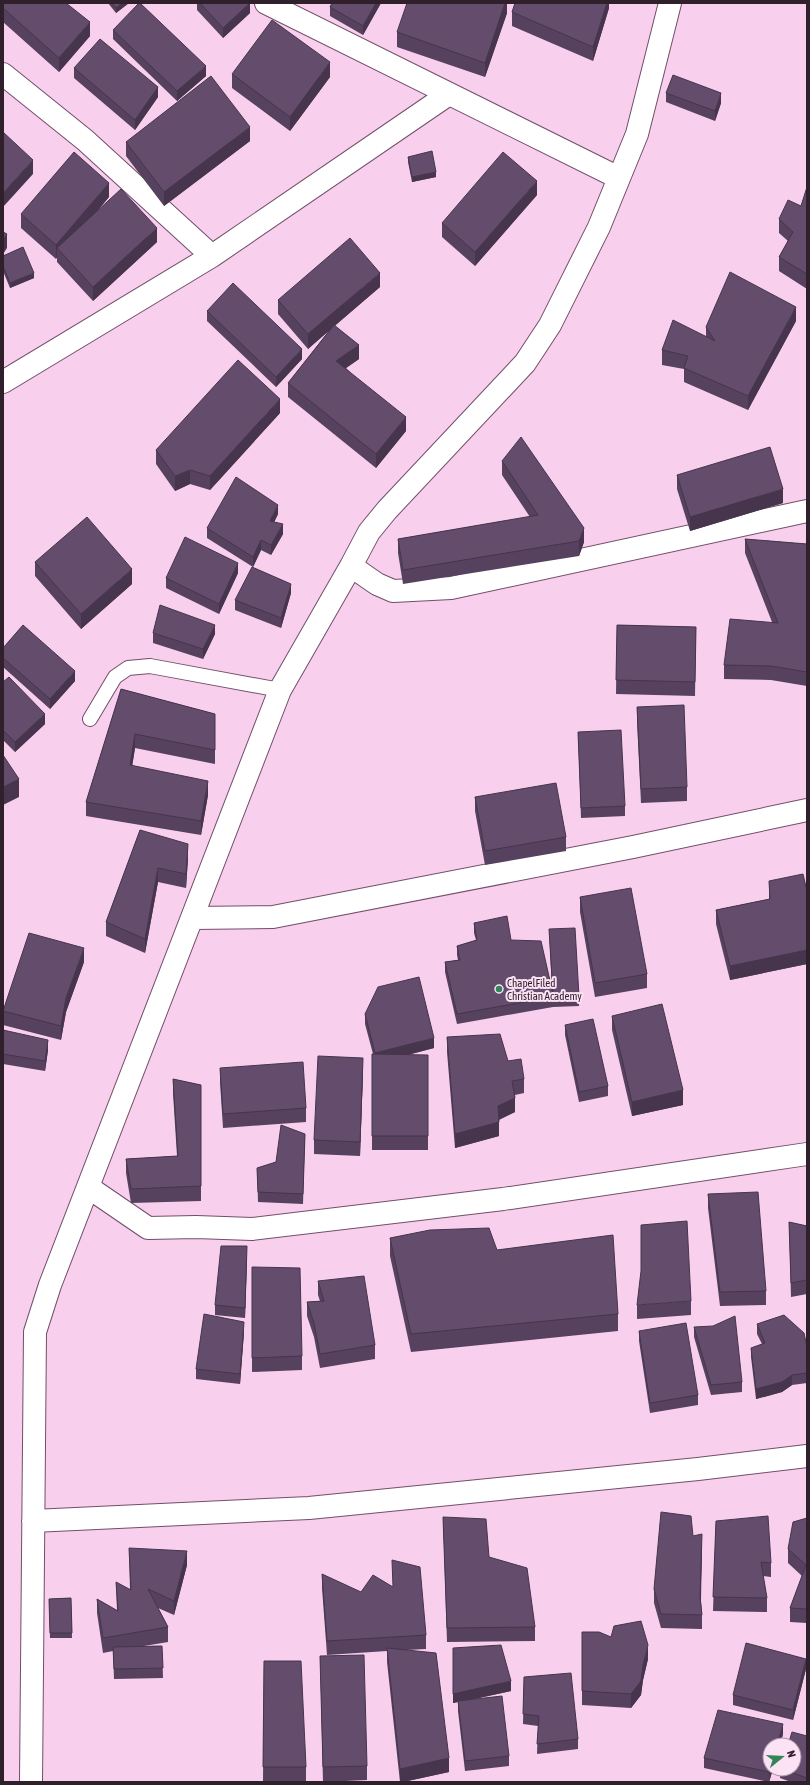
<svg xmlns="http://www.w3.org/2000/svg" width="810" height="1785" font-family="'Asap Condensed',sans-serif">
<style>
.lines{fill:none;stroke-linecap:round;stroke-linejoin:round}
.service-casing{stroke:#714f69;stroke-width:16}
.minor-casing{stroke:#714f69;stroke-width:24}
.service{stroke:#fff;stroke-width:14}
.minor{stroke:#fff;stroke-width:22}
.wall{fill:#56415e}
.shaded-wall{fill:#46354c}
.building{fill:#644c6d;stroke:#46354c}
.poi-dot{fill:#328557;stroke:#fbe2f4;stroke-width:1.5}
.labels{text-anchor:middle;dominant-baseline:central;stroke-width:4;stroke-linejoin:round;paint-order:stroke}
.poi-label{font-size:11px;fill:#2f202b;stroke:#fbe2f4;text-anchor:start}
</style>
<rect width="100%" height="100%" fill="#f8cfed"/>
<g class="lines">
<defs>
<path id="service" d="M90 719 115 677 128 668 150 666 280 690"/>
<path id="minor" d="M266 3 619 178
M3 74 85 140 212 256
M3 382 212 256 449 94
M351 566 377 584 393 591 451 588 807 511
M193 918 273 917 633 847 807 810
M88 1187 148 1228 196 1227 252 1229 503 1199 807 1154
M33 1521 309 1508 698 1469 807 1456
M31 1782 35 1332 50 1285 280 690 351 566 369 532 387 510 525 363 550 325 599 227 637 134 670 3"/>
</defs>
<use href="#service" class="service-casing"/>
<use href="#minor" class="minor-casing"/>
<use href="#service" class="service"/>
<use href="#minor" class="minor"/>
</g>
<path class="wall" d="M3 3 90 36 59 72 3 22Z
M108 3H129L116 13Z
M197 3H250V13L223 38 197 10Z
M332 3H381L363 35 330 16V7Z
M507 3V13L485 77 397 47V32Z
M609 3V8L593 61 512 26V12Z
M113 30 206 76 177 101 113 39Z
M74 68 158 97 135 130 74 78Z
M232 74 330 77 290 131 232 88Z
M666 93 721 103 715 121 666 102Z
M250 141 164 206 126 156V142Z
M408 157 436 177 412 182 408 162Z
M807 187V289L779 271V257L788 241 779 233V219L801 206Z
M537 195 475 266 442 237V223Z
M109 197 99 209 157 242 93 301 57 262V257L56 259 21 228V214Z
M3 256 34 278 10 288 3 271Z
M380 287 335 325 359 359 346 368 406 431 376 468 288 397V383L331 328 308 349 278 314V300Z
M207 311 302 359 276 387 207 321Z
M796 321 748 410 684 382V369L662 365V350L706 337V327Z
M280 413 210 490 190 484 175 491 156 464V450Z
M502 461 584 542 579 556 403 584 398 553V539L530 517 502 475Z
M677 475 783 503 690 531 677 489Z
M278 514 274 522 283 534 271 555 261 550 253 567 207 538V528Z
M745 539 807 544V686L771 680 724 679V665L772 622 745 553Z
M35 562 132 584 81 629 35 576Z
M238 573 219 614 166 588V578Z
M291 593 281 628 235 610V600Z
M617 625 696 627 695 696 616 694Z
M153 633 215 634 203 659 153 643Z
M3 648 75 681 50 709 3 667Z
M3 682 45 724 15 752 3 740Z
M121 689 215 714V764L135 748 132 766 208 795 201 835 86 816V802Z
M637 707 687 787V801L641 803 637 721Z
M578 732 625 806V816L581 818Z
M475 797 566 837V851L485 865 475 811Z
M140 830 188 858 186 888 158 882 145 953 106 936V922Z
M769 881 807 891V964L730 980 716 924V910L769 899Z
M580 897 647 974V988L595 997 580 912Z
M474 923 511 940 552 991 549 929 579 996V1006L553 1007 457 1024 445 972V962L458 960 457 955V946L476 940 474 933Z
M84 962 66 1012 61 1040 3 1025V1011Z
M365 1014 434 1048 408 1055H428V1150H372V1054H373L365 1024Z
M612 1016 683 1105 632 1116 612 1030Z
M565 1025 608 1086V1096L579 1102 565 1035Z
M3 1030 48 1050 45 1071 3 1064Z
M447 1037 508 1061 524 1079V1093L515 1095V1112L499 1120V1136L455 1148 447 1052Z
M220 1068 306 1108V1122L223 1128 220 1082Z
M363 1072 360 1156 314 1154V1140Z
M173 1079 201 1085V1201L131 1203 126 1173V1159L177 1156 173 1093Z
M305 1134 303 1204 258 1202 257 1168 276 1162Z
M708 1194 766 1291V1305L720 1306 708 1208Z
M789 1222 807 1226V1294L791 1297Z
M390 1238 497 1250 618 1314V1331L411 1352 390 1256Z
M247 1256 245 1318 215 1315V1305Z
M252 1267 302 1356V1370L252 1372Z
M318 1281 375 1345V1359L320 1368 314 1337 307 1316V1302L320 1301 318 1295Z
M691 1301V1315L637 1319V1305Z
M757 1324 807 1347V1383L792 1385 782 1392 756 1399 751 1357V1348L762 1344 757 1334Z
M694 1327 742 1382V1392L711 1395 694 1337Z
M639 1331 698 1395V1405L650 1413 639 1341Z
M244 1332 240 1384 196 1379V1369Z
M443 1517 489 1557 535 1627V1641L447 1642Z
M807 1518V1623L790 1622V1608L802 1576 788 1563V1549Z
M716 1521 771 1563V1577L763 1576 767 1598V1612L713 1611Z
M693 1536 702 1548 701 1601 702 1615V1629L661 1628 654 1603V1589Z
M129 1548 187 1565 174 1615 158 1608 168 1627V1642L138 1647 162 1646 163 1678 114 1679 113 1651 103 1653 97 1613V1599L117 1611 116 1582 130 1590Z
M322 1574 426 1635V1649L406 1650 449 1772 403 1782H400L387 1662V1651L327 1655 322 1588Z
M71 1598 72 1638H50L49 1599Z
M582 1632 648 1659 643 1680 641 1695 631 1708 582 1705Z
M453 1648 511 1691 471 1700 509 1756V1766L465 1771 458 1711V1702L453 1703Z
M320 1656 367 1766V1780L323 1782Z
M264 1661 306 1767V1781H263Z
M806 1669 793 1720 733 1705V1695Z
M524 1677 578 1739V1749L537 1754 538 1726 523 1724Z
M807 1705V1719L806 1718V1709Z
M783 1734 780 1745H770V1769H773L769 1782 704 1768V1758Z
M807 1736V1782H791L780 1778V1769H794Z"/>
<path class="shaded-wall" d="M122 3H129L116 13V8Z
M250 3V13L223 38V28Z
M376 3H381L363 35V26Z
M505 3H507V13L485 77V63Z
M607 3H609V8L593 61V47Z
M90 22V36L59 72V58Z
M330 62V77L290 131V117Z
M206 66V76L177 101V91Z
M158 87V97L135 130V120Z
M721 93V103L715 121V111Z
M250 127V141L164 206V192Z
M33 160V174L3 207V193Z
M436 172V177L412 182V177Z
M537 181V195L475 266V252Z
M109 183V197L62 252 57 248V257L56 259V245Z
M157 228V242L93 301V287Z
M7 234V248L3 254V240Z
M34 273V278L10 288V283Z
M380 273V287L308 349V334Z
M796 307V321L748 410V396Z
M359 345V359L336 375V361Z
M302 349V359L276 387V377Z
M280 399V413L210 490V476Z
M406 417V431L376 468V454Z
M190 470V484L175 491V476Z
M783 489V503L690 531V517Z
M278 505V514L270 531V521Z
M283 524V534L271 555V545Z
M584 528V542L579 556V541Z
M261 540V550L253 567V557Z
M238 563V573L219 614V604Z
M132 569V584L81 629V614Z
M291 584V593L281 628V618Z
M215 625V634L203 659V649Z
M75 671V681L50 709V699Z
M45 714V724L15 752V742Z
M135 734V748L130 780V765Z
M19 779V797L3 805V787Z
M208 781V795L201 835V821Z
M188 844V858L186 888V874Z
M158 868V882L145 953V939Z
M84 948V962L66 1012 61 1040V1026L66 998Z
M807 950V964L730 980V966Z
M434 1038V1048L375 1063V1053Z
M48 1040V1050L45 1071V1061Z
M363 1058V1072L360 1156V1142Z
M683 1090V1105L632 1116V1102Z
M515 1098V1112L498 1120V1106Z
M499 1122V1136L455 1148V1134Z
M247 1246V1256L245 1318V1308Z
M244 1322V1332L240 1384V1374Z
M792 1375V1385L782 1392 756 1399V1389Z
M702 1534V1548L700 1611V1597Z
M187 1551V1565L174 1615V1601Z
M648 1645V1659L643 1680 641 1695 631 1708V1694L643 1665Z
M806 1659V1669L793 1720V1710Z
M511 1681V1691L453 1703V1694Z
M783 1724V1734L780 1745H777Z
M449 1758V1772L403 1782H400V1769Z
M770 1769H773L769 1782V1772Z"/>
<path class="building" d="M3 3H66L90 22 59 58 3 8Z
M112 3H122L116 8Z
M139 3H140L206 66 177 91 113 30Z
M200 3H250L223 28Z
M332 3H376L363 26 330 7Z
M407 3H505L485 63 397 32Z
M515 3H607L593 47 512 12Z
M272 20 330 62 290 117 232 74Z
M100 39 158 87 135 120 74 68Z
M673 75 721 93 715 111 666 93Z
M211 76 250 127 164 192 126 142Z
M3 132 33 160 3 193Z
M432 151 436 172 412 177 408 157Z
M74 152 109 183 56 245 21 214Z
M503 152 537 181 475 252 442 223Z
M807 187V274L779 257 793 232 779 219 788 200 801 206Z
M121 189 157 228 93 287 57 248Z
M3 232 7 234 3 240Z
M350 238 380 273 308 334 278 300Z
M23 247 34 273 10 283 3 266V256Z
M730 272 796 307 748 396 684 368 688 356 662 350 673 320 715 341 706 327Z
M233 283 302 349 276 377 207 311Z
M334 325 359 345 336 361 406 417 376 454 288 383Z
M238 360 280 399 210 476 190 470 175 476 156 450Z
M521 437 584 528 579 541 403 570 398 539 538 515 502 461Z
M770 447 783 489 690 517 677 475Z
M236 477 278 505 270 521 283 524 271 545 261 540 253 557 207 528Z
M87 517 132 569 81 614 35 562Z
M185 537 238 563 219 604 166 578Z
M745 539 807 544V672L771 666 724 665 730 619 778 623Z
M252 567 291 584 281 618 235 600Z
M160 605 215 625 203 649 153 633Z
M23 625 75 671 50 699 3 658V648Z
M617 625 696 627 695 682 616 680Z
M9 677 45 714 15 742 3 730V682Z
M121 689 215 714V750L135 734 130 765 208 781 201 821 86 802Z
M684 705 687 787 641 789 637 707Z
M621 730 625 806 581 808 578 732Z
M3 755 19 779 3 787Z
M556 783 566 837 485 851 475 797Z
M140 830 188 844 186 874 158 868 145 939 106 922Z
M803 874 807 891V950L730 966 716 910 770 899 769 881Z
M631 888 647 974 595 983 580 897Z
M507 916 511 940 541 941 553 994 549 929 575 928 579 996 553 997 457 1014 445 962 460 960 457 946 477 940 474 923Z
M29 933 84 948 66 998 61 1026 3 1011Z
M419 977 434 1038 375 1053 365 1014 378 987Z
M662 1004 683 1090 632 1102 612 1016Z
M593 1019 608 1086 579 1092 565 1025Z
M3 1030 48 1040 45 1061 3 1054Z
M500 1034 508 1061 521 1059 524 1079 512 1081 515 1098 498 1106 499 1122 455 1134 447 1037Z
M372 1054 428 1055V1136H372Z
M318 1056 363 1058 360 1142 314 1140Z
M303 1062 306 1108 223 1114 220 1068Z
M173 1079 201 1085V1186L131 1189 126 1159 178 1156Z
M281 1125 305 1134 303 1194 258 1192 257 1168 276 1162Z
M758 1192 766 1291 720 1292 708 1194Z
M687 1221 691 1301 637 1305 641 1271V1225Z
M789 1222 807 1226V1280L791 1283Z
M489 1228 497 1250 613 1235 618 1314 411 1334 390 1238 430 1230Z
M221 1246H247L245 1308 215 1305Z
M252 1267 300 1268 302 1356 252 1358Z
M364 1276 375 1345 320 1354 314 1323 307 1302 324 1301 318 1281Z
M204 1314 244 1322 240 1374 196 1369Z
M784 1315 804 1333 807 1347V1373L792 1375 782 1382 756 1389 751 1348 765 1343 757 1324Z
M735 1316 742 1382 711 1385 694 1327 713 1326Z
M686 1323 698 1395 650 1403 639 1331Z
M661 1512 691 1516 693 1536 702 1534 700 1597 702 1615 661 1614 654 1589Z
M768 1516 771 1563 761 1562 767 1598 713 1597 716 1521Z
M443 1517 486 1519 489 1557 527 1568 535 1627 447 1628Z
M807 1518V1609L790 1608 806 1565 788 1549 793 1522Z
M129 1548 187 1551 174 1601 148 1589 168 1627 103 1638 97 1599 118 1611 116 1582 131 1590Z
M392 1560 420 1567 426 1635 327 1641 322 1574 361 1592 373 1575 393 1587Z
M71 1598 72 1633H50L49 1599Z
M641 1621 648 1645 643 1665 641 1681 631 1694 582 1691V1632H599L611 1637 614 1626Z
M746 1643 806 1659 793 1710 733 1695Z
M501 1645 511 1681 453 1694V1648Z
M162 1646 163 1668 114 1669 113 1647Z
M387 1648 436 1653 449 1758 400 1769Z
M364 1655 367 1766 323 1767 320 1656Z
M264 1661H301L306 1767H263Z
M571 1673 578 1739 537 1744 539 1716 523 1714 524 1677Z
M502 1696 509 1756 465 1761 458 1701Z
M718 1710 783 1724 777 1745H770V1768L769 1772 704 1758Z
M792 1732 807 1736V1778L782 1769H794V1745H788Z"/>
<circle class="poi-dot" cx="499" cy="989" r="4"/>
<g class="labels">
<g class="poi-label">
<text x="507" y="983">ChapelFiled<tspan x="507" dy="13">Christian Academy</tspan></text>
</g>
</g>
<rect width="810" height="1785" fill="none" stroke="#2f202b" stroke-width="8"/>
<g transform="translate(782 1757) rotate(72)"><circle r="19" fill="#fbe2f4" stroke="#a994a4"/>
<path d="M0-3L7 15L0 10L-7 15Z" fill="#328557"/>
<text y="-6" font-size="11" font-weight="bold" text-anchor="middle" fill="#2f202b">N</text>
</g>
</svg>
